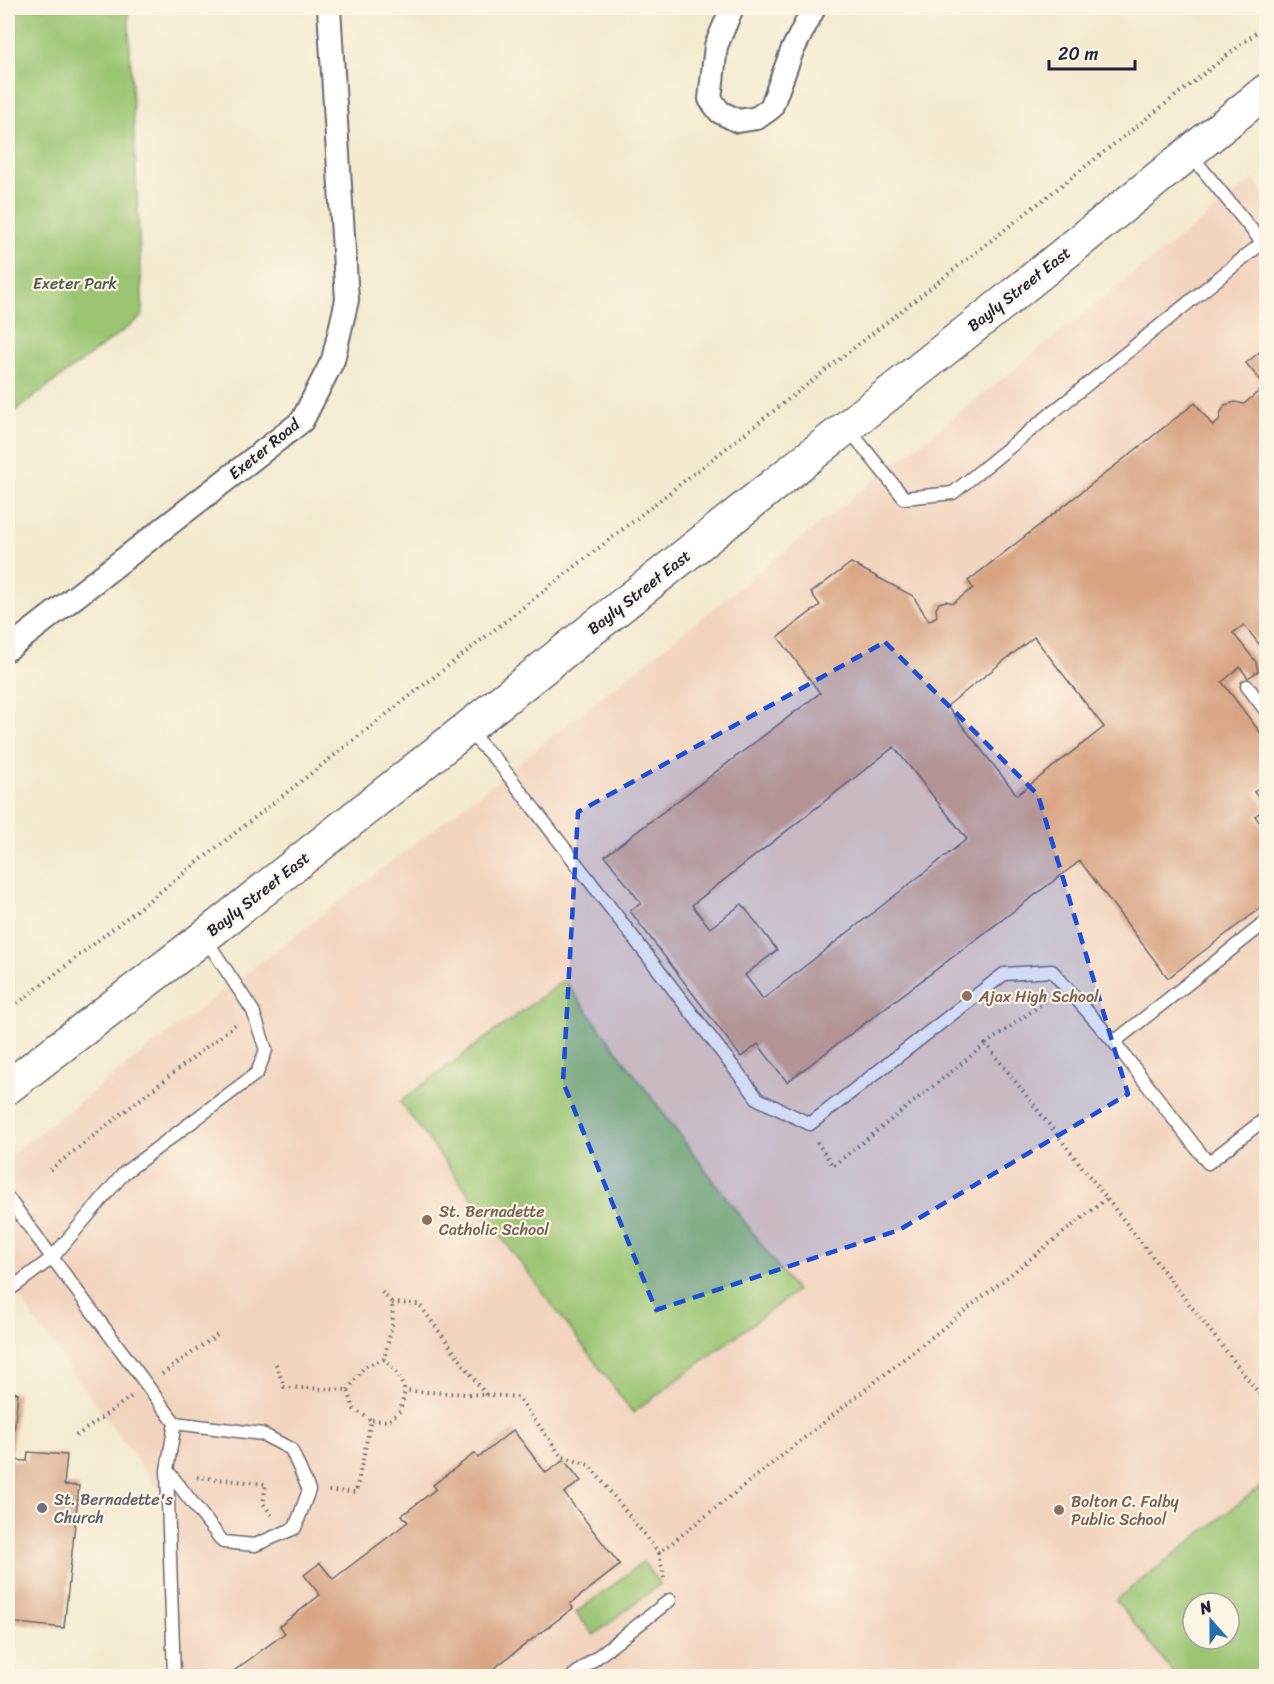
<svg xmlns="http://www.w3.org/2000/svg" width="1274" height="1684" font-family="Sriracha,sans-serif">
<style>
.built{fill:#f3d4bf;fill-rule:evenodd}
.green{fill:#9bc572;stroke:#5e7456;stroke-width:1.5;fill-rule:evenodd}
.building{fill:#d9a484;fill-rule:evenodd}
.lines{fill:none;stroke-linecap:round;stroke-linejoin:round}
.service-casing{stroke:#6b686f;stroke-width:15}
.minor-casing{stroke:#6b686f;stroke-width:26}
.secondary-casing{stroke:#6b686f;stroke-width:36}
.path{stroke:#6b686f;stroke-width:4;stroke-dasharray:1.5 4.5;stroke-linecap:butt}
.service{stroke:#fff;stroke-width:12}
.minor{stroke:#fff;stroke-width:22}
.secondary{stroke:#fff;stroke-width:33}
.marked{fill:#1d4ed8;fill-opacity:0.2;stroke:#1d4ed8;stroke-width:4.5;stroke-dasharray:12 8;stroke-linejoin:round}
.education-dot{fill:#8d6e63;stroke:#fcf5e5;stroke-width:2}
.worship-dot{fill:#6b7280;stroke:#fcf5e5;stroke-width:2}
.labels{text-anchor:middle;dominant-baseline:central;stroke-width:4.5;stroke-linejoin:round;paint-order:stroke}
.park-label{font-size:16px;fill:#4c5b4e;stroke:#fcf5e5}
.street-label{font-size:16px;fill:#22223b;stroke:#fcf5e5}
.education-label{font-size:16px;fill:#785e54;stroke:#fcf5e5;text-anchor:start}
.worship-label{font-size:16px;fill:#5b616d;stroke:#fcf5e5;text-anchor:start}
</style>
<rect width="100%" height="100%" fill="#fcf5e5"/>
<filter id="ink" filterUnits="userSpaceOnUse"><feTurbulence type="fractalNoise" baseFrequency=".0167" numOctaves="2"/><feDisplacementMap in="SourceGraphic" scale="12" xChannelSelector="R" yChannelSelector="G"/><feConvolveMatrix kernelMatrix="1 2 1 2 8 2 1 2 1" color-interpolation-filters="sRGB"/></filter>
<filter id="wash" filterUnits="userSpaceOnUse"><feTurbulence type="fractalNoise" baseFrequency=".008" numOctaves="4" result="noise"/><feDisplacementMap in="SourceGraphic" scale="24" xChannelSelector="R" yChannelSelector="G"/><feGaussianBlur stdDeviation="1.35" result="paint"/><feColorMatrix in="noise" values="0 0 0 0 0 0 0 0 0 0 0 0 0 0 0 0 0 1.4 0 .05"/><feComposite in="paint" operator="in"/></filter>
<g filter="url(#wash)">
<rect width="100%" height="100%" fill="#f3eacf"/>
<path class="built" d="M1254 179 1266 195V1676H175L163 1496 8 1283V1157L496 781ZM1193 1603H1229V1639H1193Z"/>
<path class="green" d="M8 8H128L143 316 8 416Z
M564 980 796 1291 633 1413 400 1102Z
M1266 1482V1676H1176L1116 1600ZM1193 1603H1229V1639H1193Z
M643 1562 660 1584 594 1635 576 1613Z"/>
<g id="blocks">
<path class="building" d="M1266 347V653L1244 625 1233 633 1256 662 1258 671 1248 678 1240 667 1222 682 1266 740V783L1254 792 1266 808 1255 816 1266 831V904L1168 978 1080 861 787 1082 758 1044 741 1057 630 911 641 903 605 856 820 693 778 637 820 605 811 593 851 563 913 596 929 621 937 616 936 609 939 603 946 601 953 603 973 588 968 581 1195 403 1213 426 1219 421 1221 412 1225 405 1235 402 1244 404 1265 386 1246 363ZM1034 637 1104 727 1017 795 947 706ZM894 747 967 839 763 999 745 975 777 950 742 904 710 928 692 905Z
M8 1392 18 1393 11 1460 27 1461 28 1452 67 1455 64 1485 79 1486 64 1628 8 1622V1558L11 1529H8Z
M513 1430 546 1473 564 1460 581 1481 564 1493 620 1565 570 1604 573 1608 484 1676H227L285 1633 280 1626 320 1595 304 1575 320 1563 333 1579 408 1522 402 1515 436 1489 433 1485 475 1453 478 1458Z"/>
</g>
</g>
<g filter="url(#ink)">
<use href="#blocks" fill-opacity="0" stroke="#6b686f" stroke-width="1.5"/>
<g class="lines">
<defs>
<path id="service" d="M1190 154 1266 247
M847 427 904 498 953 493 1262 243
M1247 686 1266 711
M467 730 498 762 758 1099 810 1124 1004 974 1052 971 1114 1042 1266 922
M1114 1042 1208 1163 1266 1118
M8 1198 175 1423 262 1434 291 1449 309 1490 295 1528 255 1545 223 1542 167 1470 175 1423
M8 1291 52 1258 124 1173 257 1073 266 1050 253 1011 205 938
M167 1470 174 1676
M573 1676 670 1600"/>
<path id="minor" d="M732 8 716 46 710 99 720 112 738 121 757 118 771 108 792 51 814 8
M8 649 302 421 333 360 347 300 329 8"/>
<path id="secondary" d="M8 1087 204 937 1002 304 1266 91"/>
</defs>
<use href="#service" class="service-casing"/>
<use href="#minor" class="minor-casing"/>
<use href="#secondary" class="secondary-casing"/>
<path class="path" d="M1050 998 986 1044 1265 1401
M8 1011 1266 25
M817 1142 833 1166 986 1044
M50 1170 236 1024
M392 1303 419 1304 486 1395 405 1391
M276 1364 284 1387 348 1390 354 1409 371 1420 356 1492 328 1491
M162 1374 217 1335
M348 1390 364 1367 384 1359 393 1322 392 1303 381 1291
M486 1395 518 1397 561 1456 589 1465 659 1553 1106 1199
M372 1420 388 1421 400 1411 405 1391 398 1374 384 1359
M76 1436 132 1396
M197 1477 266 1484 263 1503 272 1516
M659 1553 665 1582"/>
<use href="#service" class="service"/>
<use href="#minor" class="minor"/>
<use href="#secondary" class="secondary"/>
</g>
</g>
<path class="marked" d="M885 642 1038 795 1128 1094 899 1230 656 1310 563 1082 578 812Z"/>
<g class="education-dot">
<circle cx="967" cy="996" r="6"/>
<circle cx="427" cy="1220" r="6"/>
<circle cx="1059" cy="1510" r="6"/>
</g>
<circle class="worship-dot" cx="42" cy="1508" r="6"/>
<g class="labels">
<g class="park-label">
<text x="75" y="283">Exeter Park</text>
</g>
<g class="street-label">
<text transform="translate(1019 289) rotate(-38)">Bayly Street East</text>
<text transform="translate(264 449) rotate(-39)">Exeter Road</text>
<text transform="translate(639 592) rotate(-38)">Bayly Street East</text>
<text transform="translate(258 894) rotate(-38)">Bayly Street East</text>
</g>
<g class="education-label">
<text x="979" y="996">Ajax High School</text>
<text x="439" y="1211">St. Bernadette<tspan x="439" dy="18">Catholic School</tspan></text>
<text x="1071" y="1501">Bolton C. Falby<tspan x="1071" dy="18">Public School</tspan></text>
</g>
<g class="worship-label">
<text x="54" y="1499">St. Bernadette's<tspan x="54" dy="18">Church</tspan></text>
</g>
</g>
<rect width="1274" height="1684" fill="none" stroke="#fcf5e5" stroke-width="30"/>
<g transform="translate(1211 1621) rotate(339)"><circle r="28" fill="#fcf5e5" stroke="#a5a1a1" stroke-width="1.5"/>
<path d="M0-4.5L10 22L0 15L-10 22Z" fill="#1f6fb2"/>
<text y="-9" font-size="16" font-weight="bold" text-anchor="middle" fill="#22223b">N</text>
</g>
<path d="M1049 60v9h86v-9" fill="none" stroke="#22223b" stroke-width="3"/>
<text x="1058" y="60" font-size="18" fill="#22223b" stroke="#fcf5e5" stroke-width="4.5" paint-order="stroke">20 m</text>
</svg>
